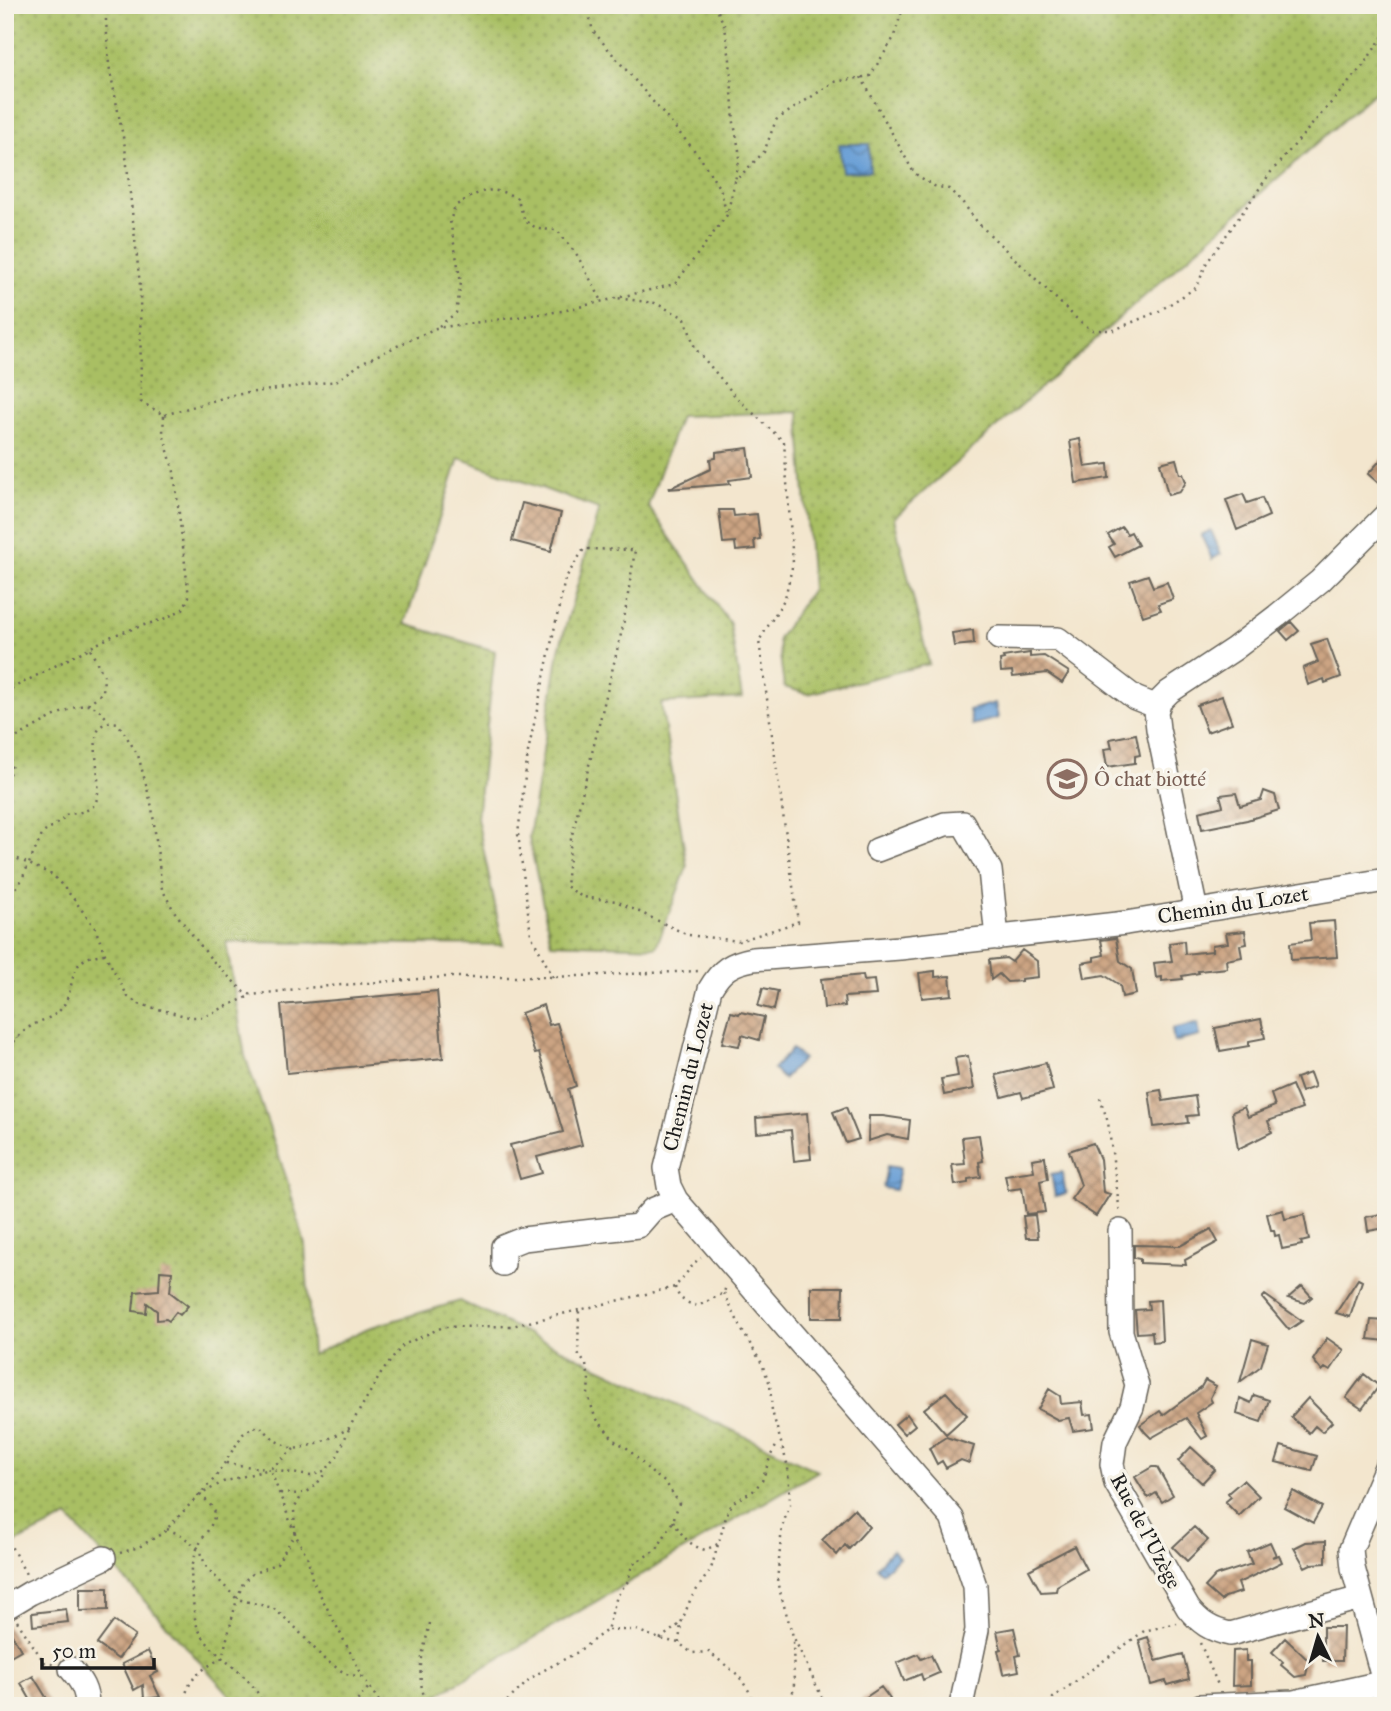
<svg xmlns="http://www.w3.org/2000/svg" width="1391" height="1711" font-family="'IM FELL Great Primer',serif">
<style>
.grass{fill:url(#grass-dots);stroke:#626e40;stroke-width:2}
.water{fill:url(#water-waves);stroke:#425e79;stroke-width:2}
.building{fill:url(#building-cross-hatch)}
.lines{fill:none;stroke-linecap:round;stroke-linejoin:round}
.minor-casing{stroke:#67635a;stroke-width:26}
.path{stroke:#67635a;stroke-width:2.5;stroke-dasharray:2 5;stroke-linecap:butt}
.minor{stroke:#fff;stroke-width:23}
.labels{text-anchor:middle;dominant-baseline:central;stroke-width:7;stroke-linejoin:round;paint-order:stroke}
.education-label{font-size:21px;fill:#785e54;stroke:#f7f3e8;text-anchor:start}
.street-label{font-size:21px;fill:#1c1c1c;stroke:#f7f3e8}
</style>
<defs>
<pattern id="grass-dots" width="8" height="8" patternUnits="userSpaceOnUse" patternTransform="scale(1.75)"><rect width="8" height="8" fill="#a9bf64"/><path d="M2 2h.1M6 6h.1" fill="none" stroke="#899a52" stroke-width="1.8" stroke-linecap="round"/></pattern>
<pattern id="water-waves" width="16" height="10" patternUnits="userSpaceOnUse" patternTransform="scale(1.75)"><rect width="16" height="10" fill="#699fd6"/><path d="M0 5q4-4 8 0t8 0" fill="none" stroke="#5681ad"/></pattern>
<pattern id="building-cross-hatch" width="8" height="8" patternUnits="userSpaceOnUse" patternTransform="scale(1.75)"><rect width="8" height="8" fill="#cca483"/><path d="M0 0l8 8M0 8l8-8" fill="none" stroke="#a5856a"/></pattern>
</defs>
<rect width="100%" height="100%" fill="#f7f3e8"/>
<filter id="ink" filterUnits="userSpaceOnUse"><feTurbulence type="fractalNoise" baseFrequency=".0143" numOctaves="2"/><feDisplacementMap in="SourceGraphic" scale="14" xChannelSelector="R" yChannelSelector="G"/><feConvolveMatrix kernelMatrix="1 2 1 2 8 2 1 2 1" color-interpolation-filters="sRGB"/></filter>
<filter id="wash" filterUnits="userSpaceOnUse"><feTurbulence type="fractalNoise" baseFrequency=".00686" numOctaves="4" result="noise"/><feDisplacementMap in="SourceGraphic" scale="28" xChannelSelector="R" yChannelSelector="G"/><feGaussianBlur stdDeviation="1.57" result="paint"/><feColorMatrix in="noise" values="0 0 0 0 0 0 0 0 0 0 0 0 0 0 0 0 0 1.4 0 .05"/><feComposite in="paint" operator="in"/></filter>
<g filter="url(#wash)">
<rect width="100%" height="100%" fill="#f3e6ce"/>
<path class="grass" d="M5 5H1386V82L894 518 929 664 808 694 784 687 778 639 812 589 799 412 680 416 648 506 730 624 742 698 661 703 687 867 656 947 551 943 529 838 559 650 599 509 459 458 405 624 495 651 477 818 503 945 226 942 245 1056 287 1180 305 1245 312 1355 368 1328 460 1301 818 1471 418 1706H228L231 1696 68 1517 5 1548Z"/>
<path class="water" d="M839 144H869L870 171 842 172Z
M1211 530 1221 554 1212 559 1201 535Z
M995 703 998 718 972 725 969 710Z
M1198 1023 1200 1036 1174 1042 1172 1029Z
M792 1049 803 1059 783 1079 773 1069Z
M887 1166 900 1168 895 1190 883 1188Z
M1062 1172 1066 1194 1055 1196 1051 1174Z
M892 1550 899 1557 882 1573 876 1567Z"/>
<g id="blocks">
<path class="building" d="M1080 439 1085 467 1108 464 1109 478 1076 483 1070 441Z
M748 448 752 477 729 480 730 484 668 489 711 469 710 459 716 458V452Z
M1386 454V490L1368 474Z
M1176 459 1180 474H1183L1186 482 1180 492 1168 495 1160 463Z
M1243 494 1247 503 1262 498 1269 516 1237 530 1226 500Z
M522 503 561 513 551 551 512 541Z
M719 510H733L734 516 757 514 760 539 754 540 755 549 736 551 735 542 723 543Z
M1122 527 1127 534 1131 532 1138 545 1115 557 1109 547 1114 544 1108 535Z
M1148 575 1153 587 1167 582 1173 599 1158 604 1161 610 1143 616 1130 581Z
M1291 622 1299 631 1288 640 1280 631Z
M973 630 974 644 954 646 952 633Z
M1327 639 1341 677 1325 683 1324 679 1308 685 1303 668 1318 662 1311 644Z
M1030 653V657L1044 656 1069 672 1062 683 1047 673 1013 677 1012 671 1001 672 1000 660 1004 659 1003 657Z
M1222 696 1232 723 1207 732 1197 705Z
M1136 734 1140 755 1135 756V763L1107 767 1104 749 1112 748 1110 739Z
M1264 791 1275 795 1279 810 1247 820 1202 829 1199 812 1223 806 1220 795 1236 793 1240 806 1261 800Z
M1334 921 1337 957 1291 960 1290 943 1311 940 1309 923Z
M1245 931 1247 944 1240 945 1242 957 1226 960 1227 968 1198 971 1199 973 1182 976 1183 979 1162 981V977L1156 978 1154 963 1172 961 1169 943 1184 941 1185 954 1212 951V945L1228 943 1226 933Z
M1116 938 1120 961 1132 969 1136 994 1122 997 1120 985 1104 975 1085 978 1082 963 1094 961V957L1104 955 1101 940Z
M1022 950 1037 961 1038 977 1021 979V981L1007 982 999 974 991 980 989 960 1006 958 1012 962Z
M935 971V977L950 976 952 995 922 998 919 973Z
M863 975 864 981 874 980 876 995 844 997 845 1006 824 1008 821 979Z
M763 988 778 991 774 1010 758 1006Z
M437 991 443 1058 287 1073 281 1005Z
M543 1005 549 1025 557 1023 576 1086 568 1089 582 1145 537 1157 542 1173 520 1179 510 1145 563 1132 539 1053 535 1054 521 1013Z
M731 1012 739 1014 740 1012 764 1017 759 1040 742 1035 739 1046 722 1043Z
M1261 1019 1265 1038 1249 1041V1046L1220 1051 1215 1028Z
M968 1056 974 1089 944 1095 941 1079 958 1076 955 1058Z
M1046 1063 1053 1090 1023 1098 1021 1092 1002 1097 996 1075Z
M1310 1073 1315 1087 1301 1092 1296 1078Z
M1292 1085 1302 1109 1268 1121 1272 1132 1238 1149 1232 1112 1244 1107 1248 1117 1275 1106 1271 1094Z
M1161 1090 1163 1101 1195 1096 1198 1115 1187 1116 1188 1123 1154 1127 1149 1092Z
M846 1107 859 1139 846 1143 833 1112Z
M807 1113 811 1159 794 1161 791 1130 757 1133 756 1118Z
M869 1116H883L910 1120 908 1139 887 1135 868 1141Z
M979 1135 983 1161 979 1162 981 1177 968 1179V1183L955 1185 952 1165 965 1164 962 1137Z
M1093 1143 1100 1159 1103 1192 1110 1194 1096 1216 1071 1199 1081 1185 1069 1151Z
M1045 1157 1048 1179 1040 1181 1045 1212 1026 1214 1022 1188 1008 1190 1005 1175 1034 1171 1032 1159Z
M1283 1210 1285 1219 1304 1215 1309 1240 1301 1242 1302 1245 1282 1249 1279 1235 1275 1236 1274 1230H1271L1267 1214Z
M1386 1213V1228L1368 1231 1366 1217Z
M1035 1215 1038 1238H1026L1023 1216Z
M1211 1229 1218 1242 1185 1260 1186 1265 1140 1263V1259L1134 1258V1245L1180 1246Z
M160 1271 172 1272 170 1292 188 1306 180 1315 176 1312 169 1321 166 1319 157 1320V1311L147 1303 146 1313 133 1311 135 1292 159 1290Z
M1358 1279 1362 1281 1350 1317 1336 1313Z
M1302 1286 1312 1297 1305 1303 1288 1298Z
M811 1287H843L842 1318H811Z
M1265 1295 1302 1321 1289 1330 1262 1298Z
M1160 1300 1162 1341 1153 1342 1152 1332 1137 1333 1135 1310 1149 1309 1148 1301Z
M1371 1320 1386 1321V1341L1368 1339Z
M1327 1338 1344 1350 1330 1371 1325 1368 1322 1371 1313 1360Z
M1252 1339 1268 1344 1261 1366 1240 1382Z
M1364 1374 1379 1386 1362 1409 1346 1398Z
M1205 1380 1216 1386 1210 1398 1212 1402 1196 1413 1207 1436 1202 1439 1186 1418 1151 1438 1145 1432 1140 1425 1160 1411 1163 1415 1201 1387Z
M1049 1389 1060 1396 1061 1404 1082 1402 1084 1415 1092 1414 1094 1428 1073 1431 1069 1418 1058 1420 1038 1409Z
M946 1392 967 1415 946 1434 924 1409Z
M1254 1395 1269 1400 1261 1422 1237 1414 1240 1398 1251 1403Z
M1308 1398 1332 1422 1322 1432 1315 1426 1309 1433 1291 1417Z
M907 1414 915 1425 904 1434 895 1424Z
M946 1437 974 1446 969 1463 961 1460 946 1468 942 1461 937 1464 929 1448Z
M1281 1446 1317 1456 1312 1471 1276 1462Z
M1191 1447 1215 1469 1202 1483 1178 1461Z
M1152 1467H1157L1173 1495 1162 1502 1156 1493 1148 1498 1135 1477Z
M1243 1480 1259 1496 1239 1516 1225 1502 1231 1497 1228 1493Z
M1293 1491 1322 1507 1313 1523 1284 1507Z
M854 1509 869 1527 849 1549 845 1545 837 1555 822 1540Z
M1194 1527 1208 1540 1187 1561 1173 1547Z
M1326 1541V1563L1311 1564 1305 1567 1294 1548 1306 1542Z
M1270 1542 1276 1555 1272 1557 1279 1555 1282 1562 1238 1583 1241 1592 1225 1597 1221 1601 1205 1587 1215 1576 1252 1564 1247 1552Z
M1074 1546 1086 1569 1057 1586 1056 1591 1041 1592 1029 1570Z
M80 1588H108V1610L80 1611Z
M66 1609 68 1622 33 1626 32 1613Z
M114 1621 135 1636 118 1659 97 1644Z
M5 1623 21 1650 5 1659Z
M1323 1627H1343L1342 1661H1323Z
M1014 1628 1020 1655 1016 1656 1019 1671 1003 1674 998 1650 1001 1649 997 1631Z
M1148 1637 1156 1661 1183 1654 1189 1679 1168 1685 1166 1681 1151 1685 1139 1640Z
M1285 1638 1309 1661 1306 1675 1295 1677 1281 1665 1283 1662 1272 1652Z
M1246 1650V1661H1251V1685L1232 1686 1233 1651Z
M148 1651 158 1672 150 1676 160 1697 144 1699 143 1685 134 1690 122 1664Z
M918 1654 921 1659 931 1655 939 1673 923 1680 921 1674 904 1681 897 1663Z
M33 1676 49 1702 42 1706H34L21 1683Z
M881 1687 890 1699 882 1706H853Z"/>
</g>
</g>
<g filter="url(#ink)">
<use href="#blocks" fill-opacity="0" stroke="#67635a" stroke-width="2"/>
<g class="lines">
<defs>
<path id="minor" d="M999 638 1058 639 1135 698 1158 707
M877 850 945 824 963 823 990 870 997 938
M1196 911 1158 729 1156 711 1159 702 1169 692 1234 649 1277 616 1320 581 1386 515
M1120 1231 1121 1332 1137 1385 1132 1407 1115 1442 1112 1464 1116 1483 1188 1608C1200 1623 1211 1630 1230 1634L1360 1598
M503 1264V1247L523 1239 638 1226 652 1210 676 1200
M5 1608 30 1593 104 1558
M71 1669C81 1681 87 1690 87 1706
M1384 1682 1353 1568 1351 1549 1386 1467
M961 1706 977 1630 975 1586 952 1518 676 1200 669 1186 666 1168 710 989C721 970 731 963 753 959L900 948 1126 923 1386 880
M1200 1706 1294 1702 1386 1682"/>
</defs>
<use href="#minor" class="minor-casing"/>
<path class="path" d="M105 5 109 65 125 147 140 285 141 402 164 415 233 395 336 381 365 361 436 328 562 311 675 284 727 215 735 181 764 152 776 120 834 82 870 76 893 39 904 5
M586 5 593 31 700 157 721 191 726 212
M715 5 725 27 730 60 734 123 740 156 735 181
M861 77 914 173 934 186 949 189 963 203 978 223 1076 318 1092 330H1114L1159 311 1197 287 1206 264 1271 172 1362 67 1386 32
M439 326 456 313 461 283 450 221 455 206C480 191 489 184 517 198L525 221 538 229 557 230 577 255 602 301
M5 692 114 635 166 618 183 609 189 597 174 472 163 433 164 415
M88 704 103 692 104 676 90 649
M5 744C22 735 70 704 87 705 96 705 103 714 109 721
M5 746 12 764 5 788
M5 853 53 875 73 898 95 928 105 954 128 997 139 1004 189 1017H203L252 995
M5 947 8 942 6 903 21 881 43 833 62 820 65 815C74 813 84 813 92 807 112 790 74 715 118 723L138 755 152 807 162 889 174 911 211 959 244 992 252 995 304 988 445 977H553L699 971
M553 977 531 935 518 834 528 752 565 579 584 549 635 550 623 626 571 839 566 886 582 897 616 901 688 935 739 941 798 922 759 641 785 598 793 563 784 442 737 398 695 348 685 318 655 303 617 298
M5 1029 17 1038
M5 1053C14 1042 24 1028 37 1023 47 1018 54 1017 61 1009 79 986 63 957 105 954
M1100 1098 1108 1122 1120 1213
M675 1287C679 1300 686 1303 698 1306L724 1293 726 1285
M724 1293 743 1332 761 1362 770 1384 772 1411 788 1467 790 1504 782 1527 777 1582 793 1636 826 1706
M294 1449 270 1469 295 1534 308 1558 312 1579 363 1677 382 1706
M226 1463 311 1476 326 1470 338 1455 349 1429
M280 1493C307 1495 310 1494 326 1472
M673 1521C682 1535 688 1545 705 1550L720 1543
M167 1529 181 1535 198 1548 207 1568 237 1599 273 1608 293 1625 324 1659 346 1674 363 1677
M5 1535 27 1576
M120 1553 139 1547 163 1533 215 1478 243 1434 253 1427H261L276 1441 294 1449 309 1446 333 1437 349 1428 382 1372 403 1345 443 1327 512 1326 675 1287 698 1259 701 1258
M17 1621 44 1662 54 1665
M430 1623C424 1649 415 1673 425 1698L452 1706
M608 1630H636L660 1639 679 1643 692 1653 709 1652 738 1675 749 1691 755 1706
M660 1639 680 1624
M679 1643 681 1623 691 1598 711 1569 728 1510 735 1501 753 1491 762 1481 771 1455 778 1443
M1200 1643 1218 1685
M185 1706C184 1680 202 1669 222 1658L237 1599 243 1583 250 1575 277 1563 295 1534 294 1509 302 1495
M263 1706C254 1672 211 1659 198 1628 193 1618 194 1602 192 1591 190 1576 192 1563 197 1549 207 1526 228 1516 200 1495L223 1482 270 1469
M353 1706 369 1687
M496 1706 503 1703
M502 1706 535 1675 576 1653 607 1630 617 1596 628 1581 632 1565 657 1549 673 1521 679 1503 666 1483 652 1473 625 1446 616 1442 595 1417 588 1395 589 1378 586 1365 578 1353 579 1309
M789 1706 794 1688 793 1639
M1053 1706V1698L1144 1631 1177 1623"/>
<use href="#minor" class="minor"/>
</g>
</g>
<defs>
<symbol id="school-ring" viewBox="-11 -11 22 22"><circle r="9.5" fill="#f7f3e8" stroke="#8d6e63" stroke-width="1.5"/><path d="M0-5L7-2L0 1L-7-2ZM-4 1L0 2.5L4 1V4Q0 6-4 4Z" fill="#8d6e63"/></symbol>
</defs>
<g fill-rule="evenodd">
<use href="#school-ring" x="1045" y="757" width="44" height="44"/>
</g>
<g class="labels">
<g class="education-label">
<text x="1094" y="779">Ô chat biotté</text>
</g>
<g class="street-label">
<text transform="translate(1233 905) rotate(-9)">Chemin du Lozet</text>
<text transform="translate(688 1077) rotate(-76)">Chemin du Lozet</text>
<text transform="translate(1146 1531) rotate(62)">Rue de l'Uzège</text>
</g>
</g>
<rect width="1391" height="1711" fill="none" stroke="#f7f3e8" stroke-width="28"/>
<g transform="translate(1318 1637) rotate(355)" stroke="#f7f3e8" stroke-width="5" paint-order="stroke">
<path d="M0-5L12 26L0 18L-12 26Z" fill="#1c1c1c"/>
<text y="-10" font-size="19" font-weight="bold" text-anchor="middle" fill="#1c1c1c">N</text>
</g>
<path d="M42 1658v10h112v-10" fill="none" stroke="#1c1c1c" stroke-width="3.5"/>
<text x="52" y="1658" font-size="21" fill="#1c1c1c" stroke="#f7f3e8" stroke-width="5" paint-order="stroke">50 m</text>
</svg>
